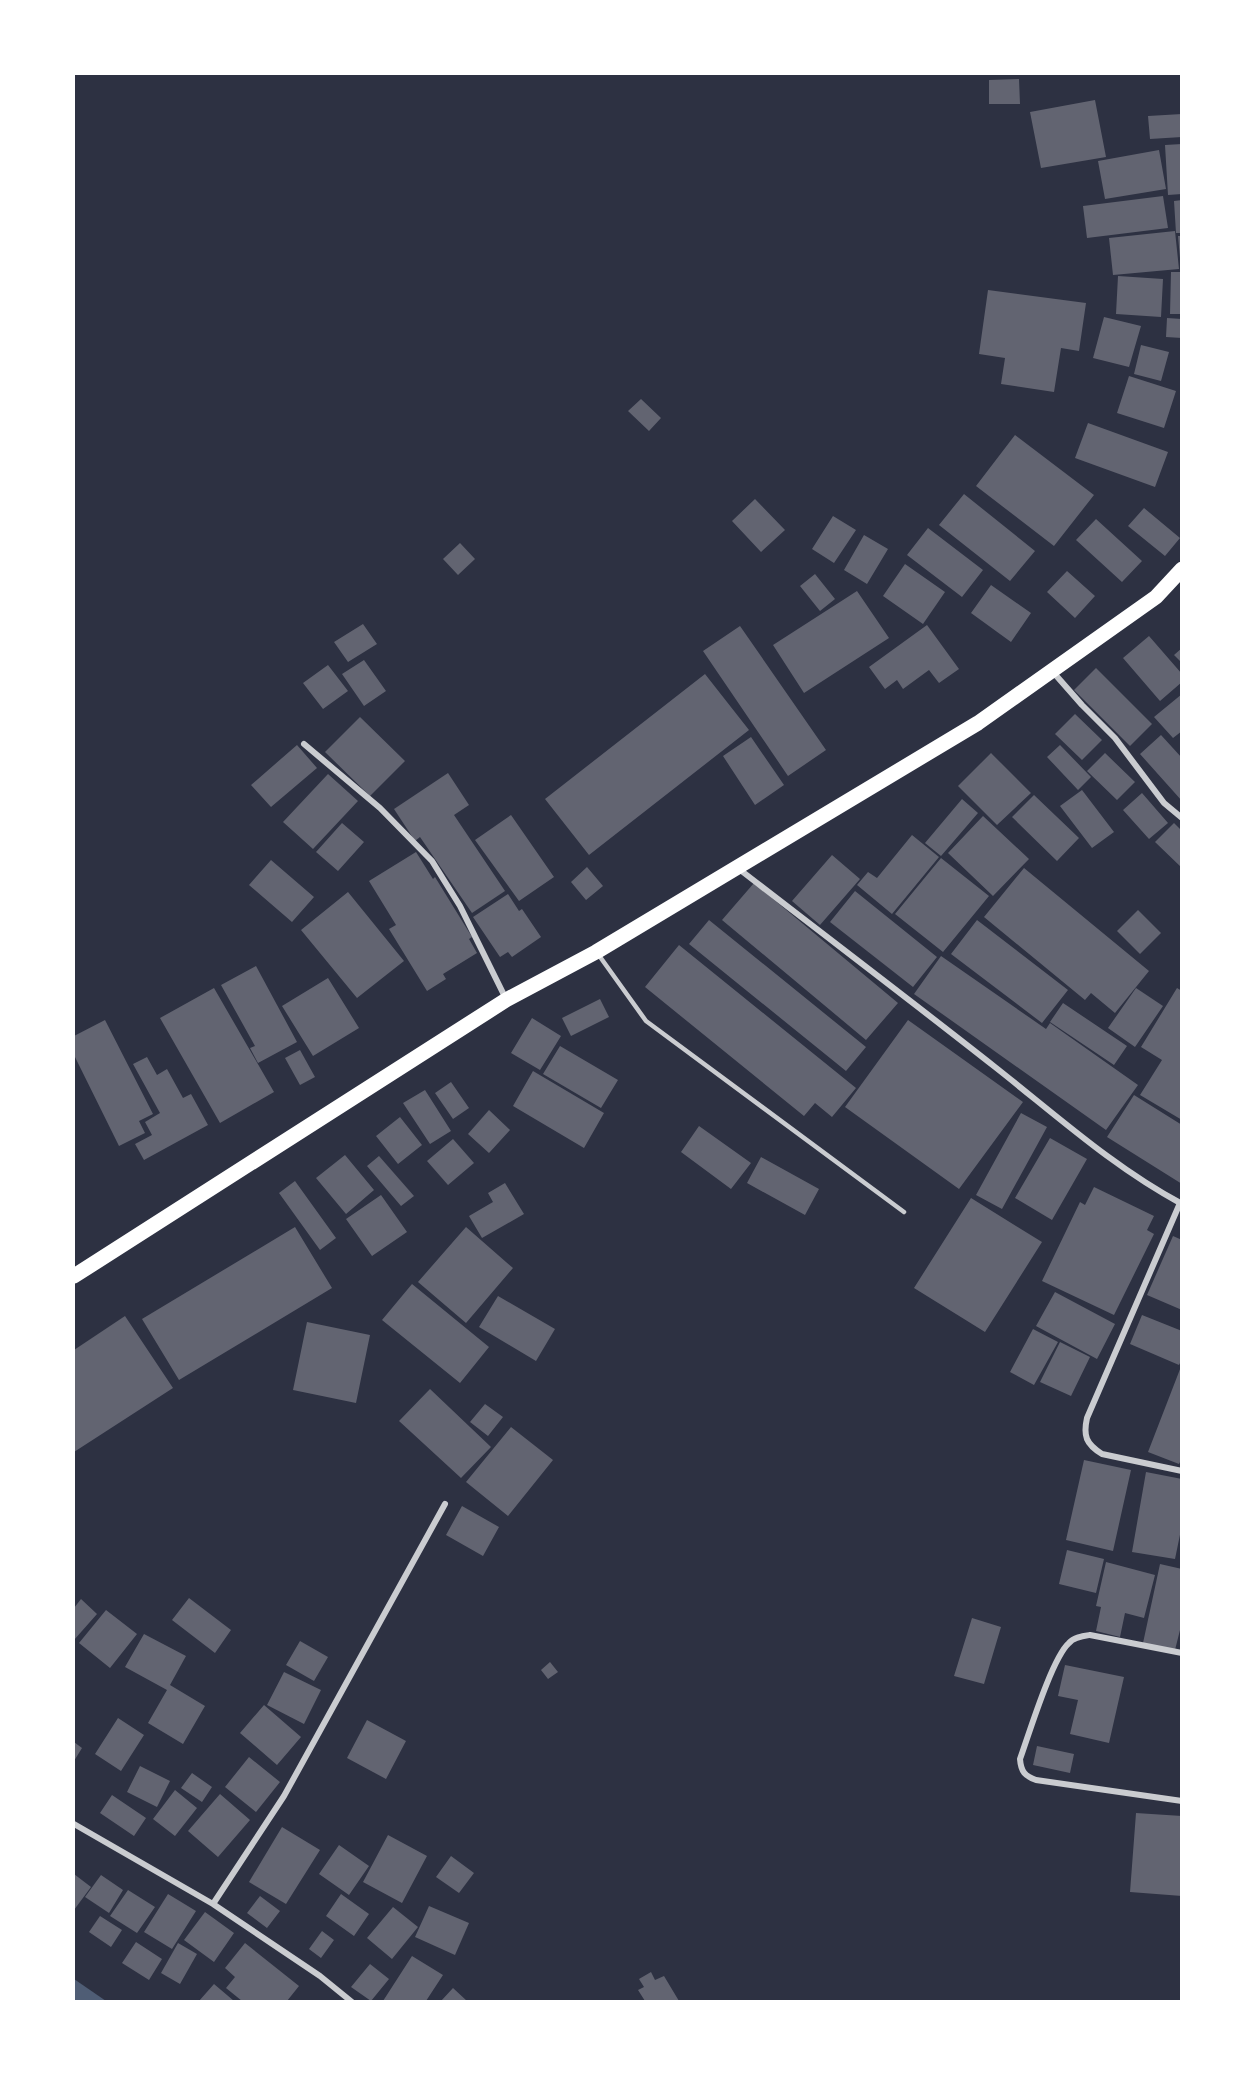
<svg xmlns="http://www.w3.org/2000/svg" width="1255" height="2075" font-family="Poppins,sans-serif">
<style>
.water{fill:#4f5d75}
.building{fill:#626471}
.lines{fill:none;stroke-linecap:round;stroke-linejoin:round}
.service{stroke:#caccd0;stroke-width:4.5}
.minor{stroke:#caccd0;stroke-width:6}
.primary{stroke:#fff;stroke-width:15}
</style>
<rect width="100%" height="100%" fill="#2d3142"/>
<path class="water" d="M74 1979 106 2001H74Z"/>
<path class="building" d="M1019 79 1020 104H989V80Z
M1095 100 1106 157 1041 168 1030 112Z
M1182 114V137L1150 139 1148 116Z
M1182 144V194L1168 195 1165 145Z
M1159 150 1166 189 1105 199 1098 161Z
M1163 196 1168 228 1087 238 1083 206Z
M1182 200V233H1176L1174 201Z
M1175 231 1179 269 1113 275 1109 238Z
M1178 236H1182V258H1180Z
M1171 272H1182V314H1170Z
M1118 276 1163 279 1161 317 1116 314Z
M988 290 1086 303 1079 351 1061 348 1054 392 1001 384 1005 358 979 354Z
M1104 317 1141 326 1129 367 1093 358Z
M1167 318 1182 319V338L1166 337Z
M1141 345 1169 352 1161 381 1134 374Z
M1129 376 1176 391 1164 428 1117 413Z
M641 399 661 418 649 431 628 411Z
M1088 423 1168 452 1155 487 1075 458Z
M1015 435 1094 495 1054 546 976 486Z
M964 494 1035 551 1010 581 939 525Z
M755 499 785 530 761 552 732 521Z
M1144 508 1180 538 1165 556 1128 526Z
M833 516 856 530 834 563 812 549Z
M1096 519 1142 561 1122 582 1076 540Z
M928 528 983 570 962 597 907 555Z
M864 535 888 549 867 584 844 570Z
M460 543 475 559 458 575 443 559Z
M905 564 945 592 923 624 883 596Z
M1067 571 1095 596 1075 618 1047 592Z
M815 574 835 599 820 611 800 586Z
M991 585 1031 613 1011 642 971 613Z
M857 591 889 638 804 693 773 645Z
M363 624 377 644 348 662 334 642Z
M927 625 959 669 939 683 929 670 903 689 897 680 885 689 869 667Z
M740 626 826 750 788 776 703 651Z
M1149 636 1182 674V682L1160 701 1123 658Z
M1182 648V663L1174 655Z
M364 660 386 691 364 706 342 674Z
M328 665 348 691 323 709 303 683Z
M1096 668 1152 724 1130 746 1074 690Z
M705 674 749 730 589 855 545 799Z
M1182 694V731L1173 738 1154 717Z
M1075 714 1102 740 1082 760 1055 734Z
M360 717 405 761 370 796 325 752Z
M1161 735 1182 758V801L1140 754Z
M751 737 784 785 755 805 723 756Z
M297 745 317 768 271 807 251 785Z
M1060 745 1091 777 1078 790 1047 757Z
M991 753 1031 793 997 825 958 786Z
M1105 753 1135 782 1117 800 1087 771Z
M448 773 469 805 454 815 505 891 472 913 420 837 415 841 394 809Z
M328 774 358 801 313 849 283 822Z
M1082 790 1114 832 1092 848 1060 806Z
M1142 793 1168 823 1149 839 1123 810Z
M1034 795 1079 838 1057 861 1012 817Z
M962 799 978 813 941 856 925 843Z
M511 815 554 877 519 901 475 840Z
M983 816 1029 859 993 896 948 853Z
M342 823 364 842 338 871 316 852Z
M1174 823 1182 831V868L1155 842Z
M912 835 939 857 892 914 857 885 868 872 877 878Z
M416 852 433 879 435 877 472 937 469 939 477 953 443 974 446 979 427 991 389 929 396 925 369 881Z
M832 855 860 879 820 925 792 901Z
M941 858 989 896 943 952 895 914Z
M271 860 314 897 292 922 249 885Z
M587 867 603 886 586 900 571 882Z
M1024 868 1149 971 1115 1013 1091 993 1085 1000 984 917Z
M754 883 898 1003 866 1040 722 920Z
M855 891 937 957 913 987 830 922Z
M348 892 404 961 357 998 301 930Z
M508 894 519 911 522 909 541 937 512 957 508 952 500 957 473 917Z
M1138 910 1161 933 1140 954 1117 931Z
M709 920 866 1047 846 1071 689 944Z
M977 920 1068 990 1042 1023 951 954Z
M679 945 856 1088 832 1117 815 1103 804 1116 645 987Z
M941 956 1046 1029 1050 1023 1138 1085 1106 1130 914 994Z
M256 966 297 1042 258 1063 250 1048 255 1046 221 985Z
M328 978 359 1028 313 1056 282 1006Z
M214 988 274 1092 220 1123 160 1018Z
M1136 988 1163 1006 1135 1047 1108 1028Z
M1177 988 1182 991V1120L1140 1095 1162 1060 1141 1047Z
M600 999 609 1017 571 1036 562 1018Z
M1063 1003 1127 1046 1114 1065 1050 1022Z
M532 1018 561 1036 540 1070 511 1053Z
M105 1020 153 1114 139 1121 145 1133 119 1146 74 1055V1036Z
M908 1020 1023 1102 959 1189 845 1107Z
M560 1046 618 1080 601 1108 543 1074Z
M300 1050 315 1077 300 1085 285 1058Z
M147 1057 157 1075 167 1069 183 1098 191 1094 208 1125 144 1160 135 1144 152 1135 145 1122 160 1113 133 1064Z
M533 1071 604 1113 584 1148 513 1106Z
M451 1082 469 1108 453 1119 435 1093Z
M425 1090 451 1131 430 1144 403 1103Z
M1134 1095 1182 1125V1184L1107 1137Z
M489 1110 510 1130 489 1153 468 1134Z
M1021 1113 1047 1127 1002 1209 976 1195Z
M400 1117 422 1145 398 1164 376 1136Z
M699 1126 751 1163 731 1189 681 1152Z
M1050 1138 1087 1159 1052 1220 1015 1198Z
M453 1139 474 1163 448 1185 427 1161Z
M345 1155 374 1190 346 1214 316 1178Z
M379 1156 414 1196 401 1206 367 1166Z
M761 1157 819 1189 805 1215 747 1183Z
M295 1181 336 1238 320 1250 279 1193Z
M505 1183 524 1214 482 1238 469 1216 493 1202 488 1193Z
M1094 1187 1154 1216 1147 1230 1154 1234 1114 1315 1042 1281 1080 1202 1085 1205Z
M381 1195 407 1232 372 1256 346 1219Z
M971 1198 1042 1242 985 1332 914 1288Z
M295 1227 332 1288 179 1380 142 1319Z
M466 1227 513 1268 466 1323 418 1282Z
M1173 1236 1182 1240V1310L1147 1295Z
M412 1284 489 1347 460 1383 382 1320Z
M1055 1292 1115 1324 1097 1359 1036 1326Z
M498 1296 555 1329 536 1361 479 1327Z
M1142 1315 1182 1331V1359L1179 1365 1130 1344Z
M125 1316 173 1388 74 1452V1350Z
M307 1322 370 1335 356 1403 293 1390Z
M1033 1329 1058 1342 1034 1385 1010 1372Z
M1060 1342 1090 1357 1071 1396 1040 1382Z
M1182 1364V1458L1179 1464 1148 1452Z
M430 1389 491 1447 461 1478 399 1421Z
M485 1404 503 1417 488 1436 470 1422Z
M511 1427 553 1460 508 1516 466 1482Z
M1084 1460 1131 1470 1113 1551 1066 1540Z
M1146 1472 1182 1479V1525L1175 1559 1132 1552Z
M462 1506 499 1527 483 1556 446 1535Z
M1067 1550 1104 1559 1096 1593 1059 1584Z
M1106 1562 1155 1575 1144 1618 1125 1613 1120 1637 1096 1631 1101 1607 1096 1606Z
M1160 1564 1182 1569V1622L1175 1650 1143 1643Z
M189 1598 231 1630 215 1653 172 1620Z
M81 1599 97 1614 74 1640V1608Z
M106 1610 137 1634 110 1668 79 1643Z
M972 1618 1001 1627 984 1684 954 1676Z
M144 1634 186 1656 170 1685 205 1706 183 1744 148 1723 167 1690 125 1667Z
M300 1641 328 1657 314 1681 286 1665Z
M550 1662 558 1672 548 1679 541 1670Z
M1065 1665 1124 1677 1109 1743 1070 1734 1078 1700 1058 1696Z
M284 1672 321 1690 304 1724 267 1705Z
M264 1705 301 1737 277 1765 240 1733Z
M118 1718 144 1735 121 1771 95 1754Z
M367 1720 406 1741 386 1779 347 1758Z
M74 1742 82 1748 74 1761Z
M1037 1746 1074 1754 1070 1773 1033 1765Z
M249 1757 280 1782 256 1812 225 1787Z
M140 1766 170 1781 157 1807 127 1792Z
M192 1773 212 1787 202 1802 181 1788Z
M175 1790 197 1808 175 1836 153 1819Z
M220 1794 250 1820 218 1857 188 1831Z
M112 1795 146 1818 134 1836 100 1813Z
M1136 1813 1182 1816V1896L1130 1892Z
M282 1827 320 1850 286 1904 249 1882Z
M388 1835 427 1856 402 1903 363 1882Z
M339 1845 369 1866 349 1895 319 1874Z
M451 1856 474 1873 459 1893 436 1877Z
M74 1874 91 1887 74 1910Z
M101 1875 123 1890 109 1913 85 1897Z
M128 1890 155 1907 137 1933 110 1916Z
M168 1894 196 1911 172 1949 144 1932Z
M341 1894 369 1914 354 1936 326 1916Z
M260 1896 280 1911 267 1928 247 1913Z
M429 1906 469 1923 455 1955 415 1937Z
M393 1907 418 1927 392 1959 367 1938Z
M205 1912 234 1933 214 1962 184 1940Z
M100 1916 122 1930 111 1947 89 1932Z
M322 1931 334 1940 321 1958 309 1949Z
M136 1942 162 1959 149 1980 122 1963Z
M178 1943 197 1954 180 1984 161 1973Z
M245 1943 299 1986 287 2001H242L226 1988 235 1977 225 1968Z
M412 1956 443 1975 426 2001H383Z
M370 1964 389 1979 371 2001 351 1987Z
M651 1972 655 1980 664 1976 679 2001H645L638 1990 644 1987 639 1979Z
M214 1984 234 2001H199Z
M453 1988 467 2001H441Z"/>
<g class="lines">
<path class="service" d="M598 954 646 1021 904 1212"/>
<path class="minor" d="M1053 672 1082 705 1115 738 1164 803 1182 818
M304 744 380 808 432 861 460 906 506 999
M739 869C824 935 910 1000 995 1067 1056 1115 1113 1167 1182 1204
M1180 1203 1087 1418C1083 1436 1086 1444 1102 1454L1182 1471
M1182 1653 1090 1635C1083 1636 1074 1637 1069 1643 1052 1658 1029 1734 1020 1759 1021 1772 1025 1776 1036 1780L1182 1801
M74 1824 213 1904 320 1976 352 2002
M213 1904 284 1796 445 1504"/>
<path class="primary" d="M74 1276 506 1000 596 952 978 723 1156 597 1182 569"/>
</g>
<rect width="1255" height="2075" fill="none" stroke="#ffffff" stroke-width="150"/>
</svg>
